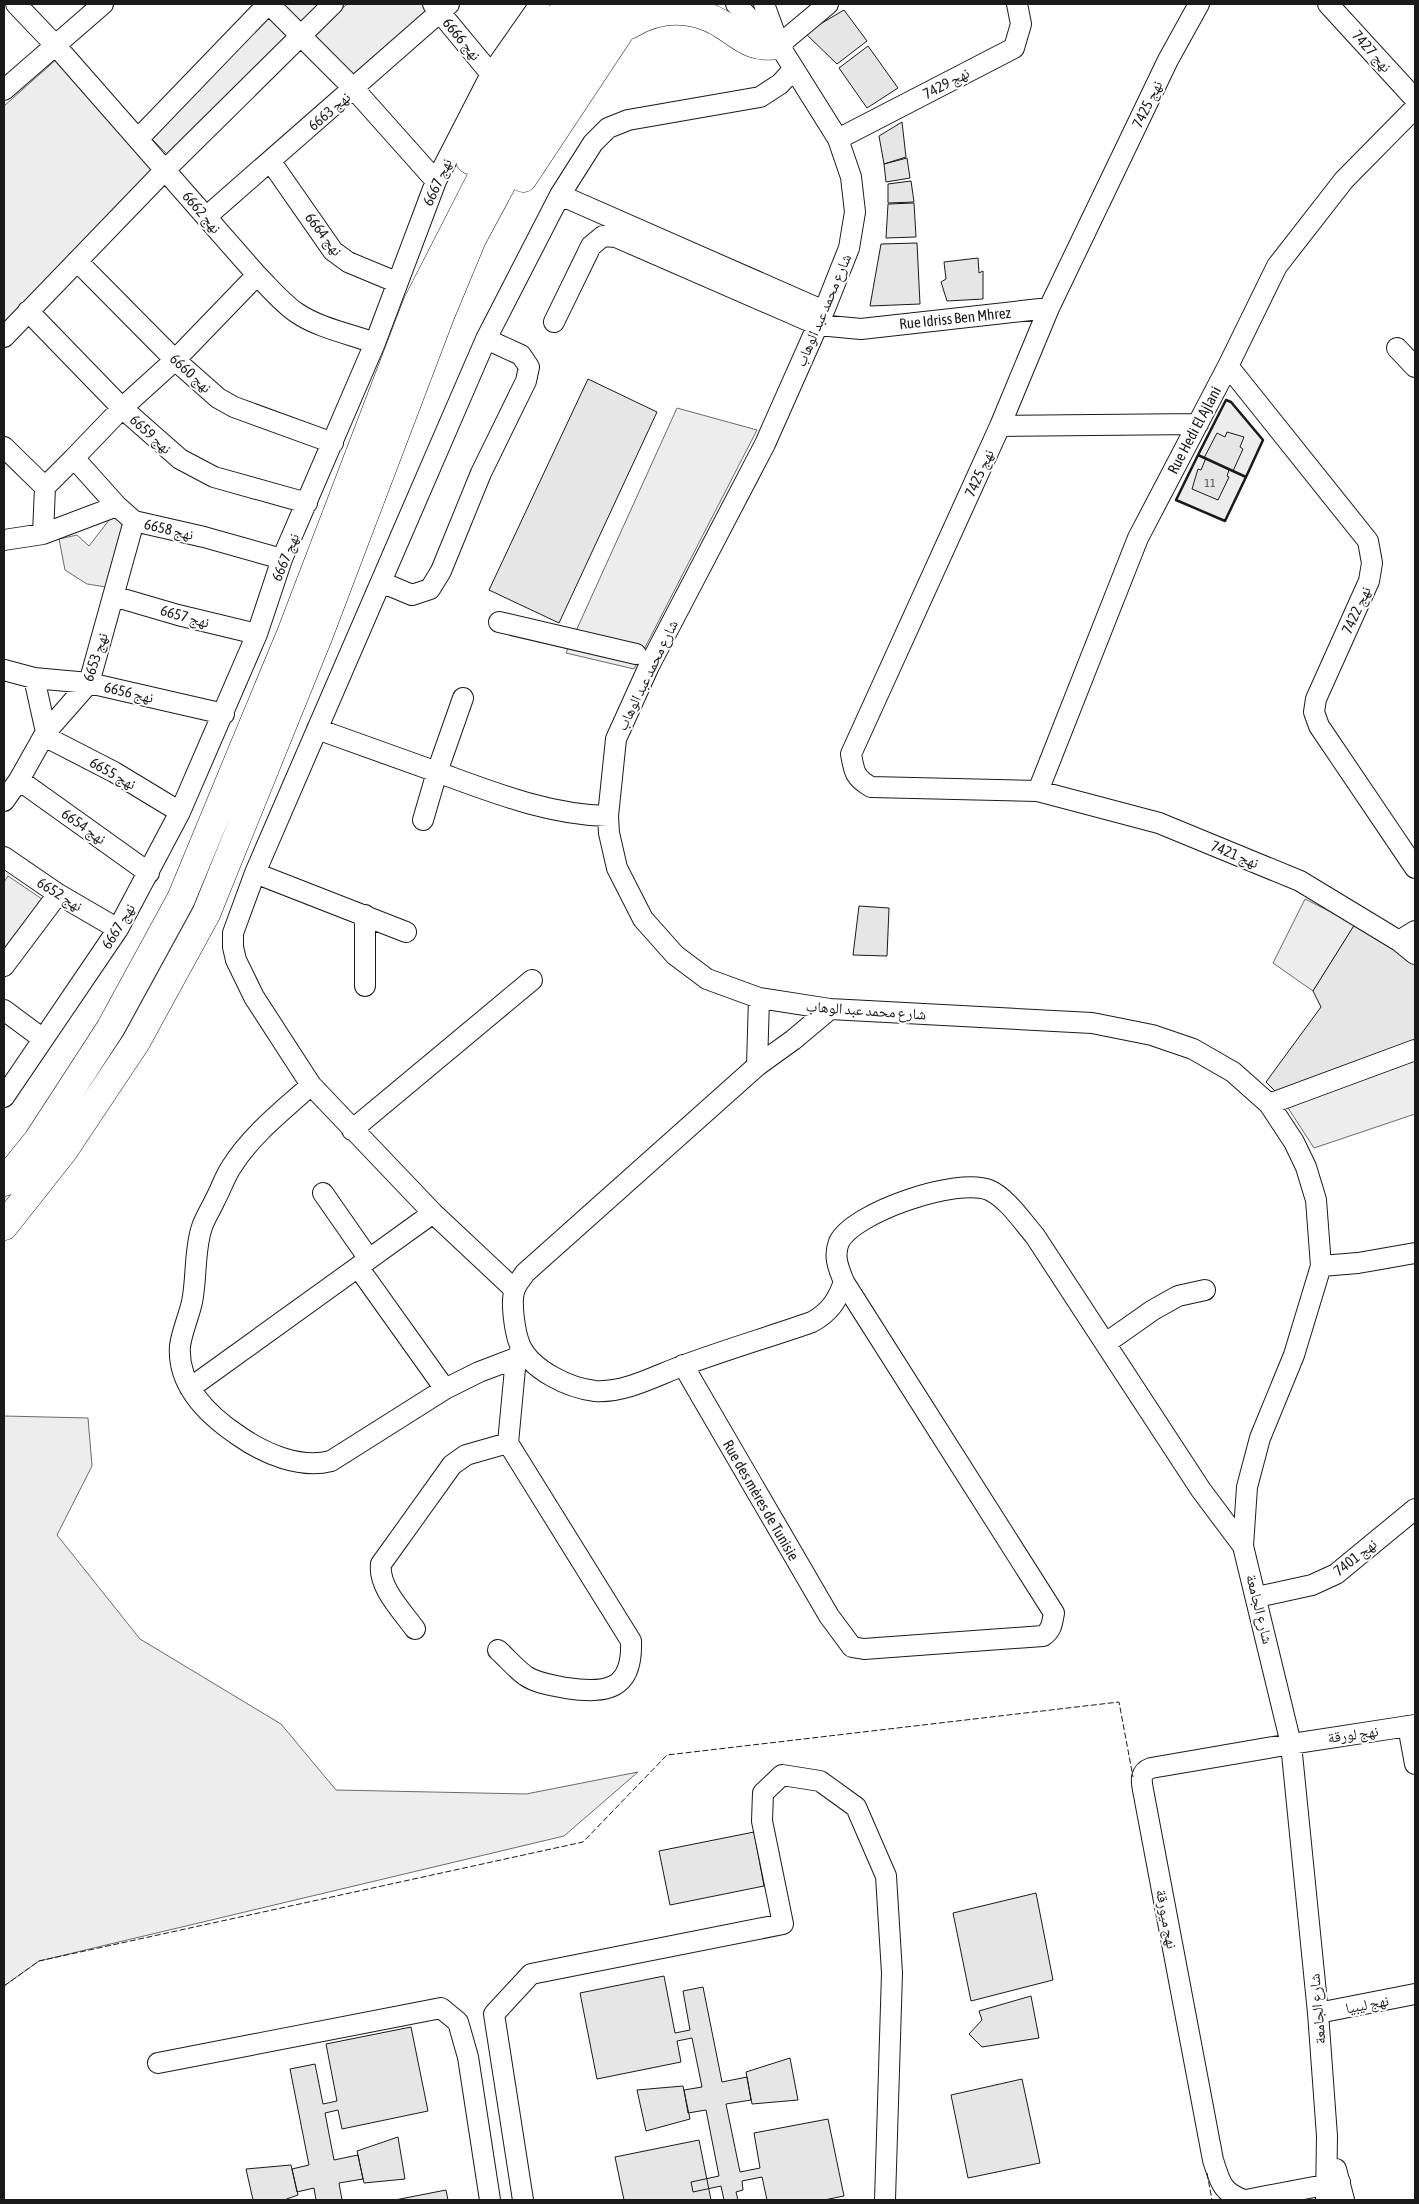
<svg xmlns="http://www.w3.org/2000/svg" width="1419" height="2204" font-family="'Asap Condensed','Noto Naskh Arabic',sans-serif">
<style>
.built{fill:#ededed;stroke:#6a6a6a}
.building{fill:#e6e6e6;stroke:#1a1a1a}
.lines{fill:none;stroke-linecap:round;stroke-linejoin:round}
.minor-casing{stroke:#1a1a1a;stroke-width:22}
.highway-casing{stroke:#1a1a1a;stroke-width:29}
.minor{stroke:#fff;stroke-width:20}
.highway{stroke:#fff;stroke-width:28}
.fence{stroke:#1a1a1a;stroke-width:1;stroke-dasharray:6 2.5;stroke-linecap:butt}
.wall{stroke:#1a1a1a;stroke-width:2.5}
.labels{text-anchor:middle;dominant-baseline:central;stroke-width:4;stroke-linejoin:round;paint-order:stroke}
.number-label{font-size:12px;fill:#4d4d4d}
.street-label{font-size:15px;fill:#1a1a1a;stroke:#fff}
</style>
<rect width="100%" height="100%" fill="#fff"/>
<path class="built" d="M283 4H324L302 27Z
M347 4H424L430 10 354 77 314 35Z
M271 15 293 35 171 158 151 138Z
M58 58 155 167 4 326V106Z
M1226 400 1231 402 1263 440 1225 521 1176 500Z
M677 408 757 430 634 669 566 653Z
M113 515 124 525 106 587 87 584 65 570 59 539 77 535 89 546Z
M8 876 42 899 4 950V882Z
M1305 899 1355 924 1313 991 1273 963Z
M1415 1047V1114L1314 1148 1281 1097Z
M4 1416 88 1418 92 1466 57 1535 140 1639 281 1724 336 1790 526 1794 638 1772 564 1836 39 1961 4 1986Z"/>
<path class="building" d="M844 10 867 41 837 64 805 33Z
M868 46 898 88 867 108 839 68Z
M902 122 906 157 884 164 879 136Z
M907 158 910 178 886 182 884 164Z
M911 181 914 202 888 203V184Z
M914 203 916 237 886 238 888 204Z
M917 243 920 304 870 306 881 244Z
M978 258 979 273 983 271V299L947 301 941 282 946 279 944 262Z
M588 379 657 412 559 623 489 590Z
M1227 432 1244 437 1240 447 1243 449 1233 471 1204 458 1217 433 1225 437Z
M1206 458 1229 470 1227 476 1229 477 1218 500 1192 489 1198 469 1201 470Z
M859 906 889 908 887 956 853 955Z
M1355 924 1415 961V1047L1281 1097 1266 1082 1321 1007 1313 991Z
M754 1832 764 1886 670 1905 659 1851Z
M1036 1893 1053 1980 971 2001 953 1913Z
M664 1976 675 2033 690 2030 683 1991 703 1987 722 2082 747 2077 751 2100 726 2104 740 2172 760 2168 754 2133 828 2119 844 2196 824 2200H767L762 2177 742 2181 743 2190 736 2192 738 2200H724L721 2186 693 2192 691 2182 719 2176 706 2110 688 2113 684 2090 702 2087 692 2038 677 2041 681 2062 597 2079 580 1993Z
M1031 1996 1039 2038 982 2047 969 2034 982 2020 979 2011Z
M411 2027 428 2111 342 2129 338 2110 325 2113 334 2160 358 2155 363 2179 339 2183 342 2200H316L314 2188 297 2192 292 2169 309 2165 290 2069 315 2064 323 2104 337 2101 326 2044Z
M790 2058 798 2100 752 2104 746 2072Z
M1022 2079 1040 2163 968 2178 951 2095Z
M683 2086 690 2119 646 2131 637 2090Z
M398 2137 405 2179 364 2183 357 2151Z
M699 2140 711 2200H624L615 2157Z
M291 2165 298 2195 284 2200H253L246 2169Z
M446 2190 448 2200H395Z"/>
<g class="lines">
<defs>
<path id="minor" d="M16 4 56 46 257 275C270 288 282 303 297 313 319 328 350 334 375 343
M269 4 354 89 436 181
M433 4 491 74
M736 4 760 30 778 44
M764 4 779 45 838 139 851 177 855 212 849 248 824 311 765 444 649 666 616 739 608 816 609 833 617 868 643 919 675 955 707 979 759 998 830 1009 1092 1023 1152 1035 1193 1049 1233 1072 1269 1104 1294 1142 1306 1167 1316 1200 1321 1266 1294 1355 1260 1438 1247 1487 1243 1546 1291 1744 1318 2013 1327 2136 1326 2200
M1199 4 1168 60 1049 308 1000 426 851 754C854 772 855 778 871 787L1038 791 1159 823 1300 881 1399 941 1415 954
M1328 4 1415 99
M779 45 828 4
M4 90 103 4
M139 138 268 4
M838 139 1014 48 1021 24 1017 4
M271 162 333 251 348 262 396 282
M560 195 824 311
M206 217 449 4
M77 261 175 360 218 398 234 407 333 443
M28 311 122 408 180 459 214 477 307 503
M554 322 591 246 603 236 616 237 818 325 861 329 1049 308
M4 337 165 170 333 4
M1397 348 1415 367
M1228 366 1368 541 1372 563 1369 581 1316 699 1314 712 1319 726 1415 868
M1000 426 1198 424
M4 447 45 487 74 458 117 506 134 521 204 537 282 559
M74 458 122 408 175 360 257 275
M43 534 45 487
M4 540 43 534 117 506
M381 582 412 595 430 589 441 571 481 473 526 381 529 367 521 355 486 339
M113 596 178 615 257 634
M499 622 636 654
M4 670 34 678 89 683 224 714
M34 678 46 732
M317 729 437 772 463 698
M44 736 114 772 180 812
M19 780 149 873
M1038 791 1138 538 1228 366 1277 266 1344 180 1415 108
M4 801 19 780 46 732 89 683 134 521
M423 820 437 772C492 792 549 815 608 816
M4 857 58 894 118 929
M255 873 406 932
M365 915V986
M1399 941 1415 931
M4 966 58 894
M830 1009 793 1040 757 1066 525 1273C522 1278 517 1283 515 1289 510 1301 515 1333 520 1345 531 1370 569 1388 595 1391 625 1393 655 1376 682 1366 725 1350 769 1337 812 1322 830 1312 837 1301 844 1282 839 1269 833 1257 839 1242 854 1212 958 1177 989 1190 1007 1198 1022 1221 1035 1236L1201 1490 1243 1546
M4 1010 43 1039
M757 1066 759 998
M311 1085C284 1110 252 1134 232 1166 225 1176 221 1189 215 1200 211 1209 205 1218 202 1227 194 1250 197 1278 192 1302 189 1316 182 1331 180 1346 177 1386 209 1416 239 1436 265 1454 300 1469 331 1461L445 1389 479 1372 516 1358
M4 1097 118 929 180 812 257 634 282 559 375 343 436 181 491 74 540 4
M1269 1104 1415 1050
M352 1130 532 980
M323 1193 369 1259
M1321 1266 1358 1263 1415 1253
M358 1267 445 1389
M514 1289 433 1213 311 1085 254 997 236 960 233 947V933L255 873 486 339 560 195 593 143 608 128 628 120 760 97 780 84 793 70
M1106 1343 1153 1310 1178 1296 1205 1290
M683 1365 829 1616 852 1647 864 1649 1043 1636C1052 1630 1052 1623 1054 1613L844 1282
M190 1388 433 1213
M1257 1597 1312 1585 1336 1574 1415 1509
M415 1629C402 1611 378 1587 381 1564L452 1465 466 1455 508 1443
M498 1650C507 1658 516 1669 526 1676 538 1684 553 1685 566 1688 607 1694 633 1690 631 1641L508 1443 516 1358 522 1349
M1408 1726 1415 1764
M1318 2013 1415 1994
M158 2063 441 2008 458 2022 468 2057 490 2200
M1336 2169 1344 2200
M523 2200 494 2014 531 1974 783 1924 762 1821 763 1793 782 1775 820 1781 856 1807 886 1876 892 1973 885 2200
M1244 2200C1221 2192 1220 2181 1213 2160L1143 1790C1141 1780 1140 1772 1151 1768L1291 1744 1415 1725
M1246 2200 1340 2182"/>
<path id="highway" d="M629 25C659 7 690 6 720 23 743 37 750 49 779 45
M470 160C498 104 528 51 570 4
M523 178 621 30 646 4
M4 1182 38 1140 110 1029 181 899 292 631 417 304 506 130 529 92 560 47 595 4
M4 1226 64 1150 136 1042 206 914 318 637 440 316 472 239 530 131 572 71 623 4"/>
</defs>
<use href="#minor" class="minor-casing"/>
<use href="#highway" class="highway-casing"/>
<use href="#minor" class="minor"/>
<use href="#highway" class="highway"/>
<path class="fence" d="M4 1986 39 1961 583 1842 667 1755 1119 1702 1133 1777
M1207 2173 1212 2200"/>
<path class="wall" d="M1226 400 1231 402 1263 440 1246 477 1198 455Z
M1198 455 1246 477 1225 521 1176 500Z"/>
</g>
<g class="labels">
<g class="number-label">
<text x="1210" y="483">11</text>
</g>
<g class="street-label">
<text transform="translate(462 39) rotate(50)">نهج 6666</text>
<text transform="translate(1372 51) rotate(48)">نهج 7427</text>
<text transform="translate(946 83) rotate(-28)">نهج 7429</text>
<text transform="translate(1147 104) rotate(-64)">نهج 7425</text>
<text transform="translate(329 111) rotate(-41)">نهج 6663</text>
<text transform="translate(437 182) rotate(-66)">نهج 6667</text>
<text transform="translate(202 212) rotate(49)">نهج 6662</text>
<text transform="translate(324 234) rotate(52)">نهج 6664</text>
<text transform="translate(823 310) rotate(-67)">شارع محمد عبد الوهاب</text>
<text transform="translate(955 318) rotate(-6)">Rue Idriss Ben Mhrez</text>
<text transform="translate(191 373) rotate(42)">نهج 6660</text>
<text transform="translate(1194 430) rotate(-62)">Rue Hedi El Ajlani</text>
<text transform="translate(151 434) rotate(42)">نهج 6659</text>
<text transform="translate(979 473) rotate(-66)">نهج 7425</text>
<text transform="translate(169 529) rotate(13)">نهج 6658</text>
<text transform="translate(285 557) rotate(-68)">نهج 6667</text>
<text transform="translate(1356 610) rotate(-66)">نهج 7422</text>
<text transform="translate(185 616) rotate(15)">نهج 6657</text>
<text transform="translate(95 657) rotate(-72)">نهج 6653</text>
<text transform="translate(647 675) rotate(-64)">شارع محمد عبد الوهاب</text>
<text transform="translate(129 692) rotate(13)">نهج 6656</text>
<text transform="translate(113 773) rotate(29)">نهج 6655</text>
<text transform="translate(84 826) rotate(35)">نهج 6654</text>
<text transform="translate(1235 854) rotate(22)">نهج 7421</text>
<text transform="translate(60 894) rotate(32)">نهج 6652</text>
<text transform="translate(118 926) rotate(-59)">نهج 6667</text>
<text transform="translate(866 1010) rotate(4)">شارع محمد عبد الوهاب</text>
<text transform="translate(761 1500) rotate(60)">Rue des mères de Tunisie</text>
<text transform="translate(1355 1557) rotate(-38)">نهج 7401</text>
<text transform="translate(1260 1609) rotate(76)">شارع الجامعة</text>
<text transform="translate(1353 1734) rotate(-8)">نهج لورقة</text>
<text transform="translate(1167 1919) rotate(79)">نهج ميورقة</text>
<text transform="translate(1367 2004) rotate(-11)">نهج ليبيا</text>
<text transform="translate(1317 2009) rotate(-95)">شارع الجامعة</text>
</g>
</g>
<rect width="1419" height="2204" fill="none" stroke="#1a1a1a" stroke-width="10"/>
</svg>
